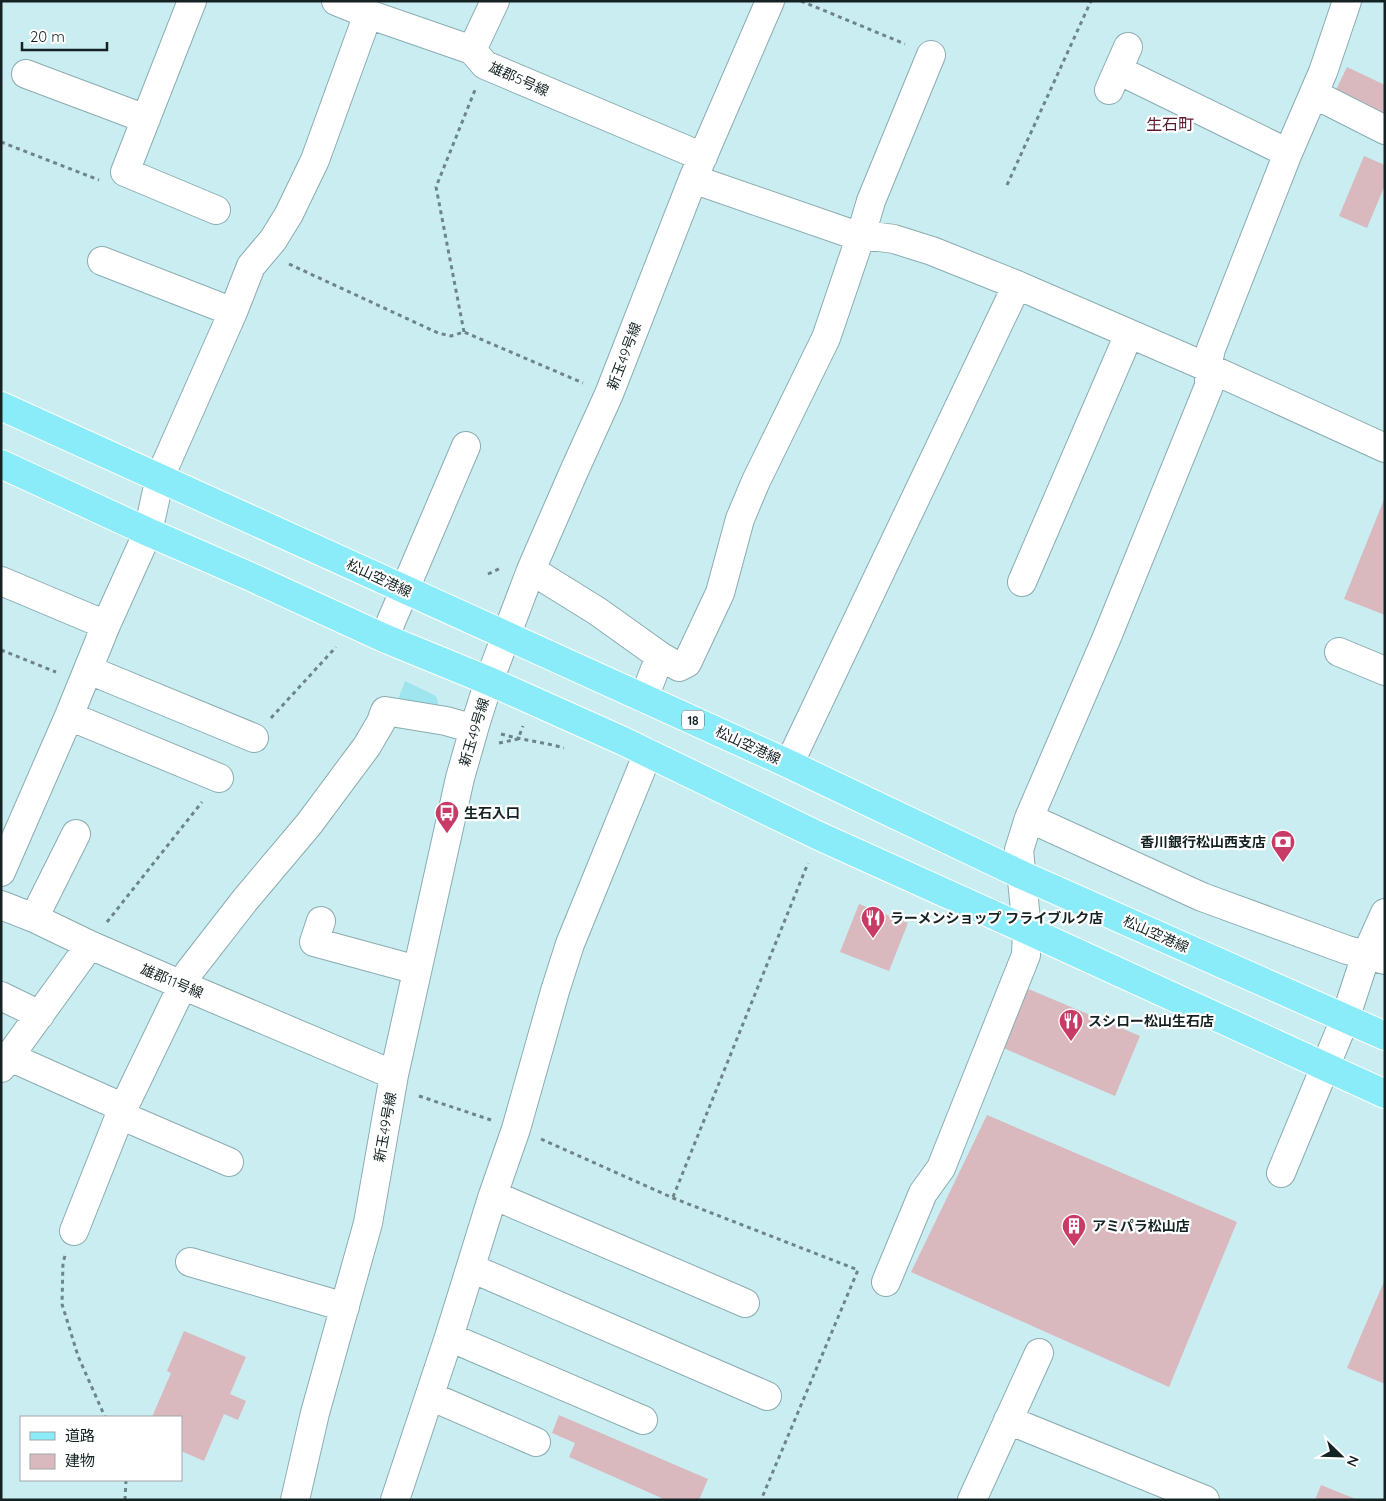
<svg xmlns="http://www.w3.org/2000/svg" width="1386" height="1501" font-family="Quicksand,'Noto Sans JP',sans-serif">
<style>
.green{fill:#9ee5ef}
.building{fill:#d9b9be}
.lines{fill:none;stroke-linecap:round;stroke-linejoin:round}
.minor-casing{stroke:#8aacb1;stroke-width:30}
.major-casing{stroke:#fff;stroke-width:30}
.path{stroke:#6d8588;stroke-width:3;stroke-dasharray:4 4;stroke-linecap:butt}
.minor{stroke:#fff;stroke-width:28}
.major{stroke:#89ecf8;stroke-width:28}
.labels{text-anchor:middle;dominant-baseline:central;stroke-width:4.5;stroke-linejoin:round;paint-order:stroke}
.shield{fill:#fff;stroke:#5a6465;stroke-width:1}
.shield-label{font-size:12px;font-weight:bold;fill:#142223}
.street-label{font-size:14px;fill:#142223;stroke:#fff}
.poi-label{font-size:14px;font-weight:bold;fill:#142223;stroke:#fff;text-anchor:start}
.quarter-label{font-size:16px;fill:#5e192e;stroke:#fff}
</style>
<rect width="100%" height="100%" fill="#caedf2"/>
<path class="green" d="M405 681 436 696 438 702V708L396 705Z"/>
<path class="building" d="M1347 67 1385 85V119L1334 94Z
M1364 156 1385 165V185L1367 228 1339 216Z
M1385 497V615L1344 599Z
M859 904 908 923 889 971 840 952Z
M1026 988 1140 1036 1115 1096 1001 1047Z
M987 1115 1237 1222 1169 1387 911 1272Z
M1385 1279V1384L1347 1368Z
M184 1331 246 1357 230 1394 246 1401 238 1420 224 1414 204 1461 181 1451V1417H152L171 1373 167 1371Z
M559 1415 708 1479 699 1500H666L569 1457 575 1443 552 1433Z
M1321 1485 1358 1500H1315Z"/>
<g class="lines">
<defs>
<path id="minor" d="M192 1 125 172 216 210
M336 1 368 14 472 50 485 65 703 157
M472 50 495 1
M1118 70 1288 153
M26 74 146 119
M1109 90 1128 47
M1314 94 1385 130
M693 179 849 233 894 239 932 251 1017 285 1209 368 1385 448
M102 261 233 312
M531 570 597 611 660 656 679 667 687 663 720 593 740 519 756 481 826 338 861 235 871 201 931 55
M1 581 106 625
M1022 582 1129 334
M384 638 466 446
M1339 652 1385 671
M89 670 254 738
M644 698 660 656
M69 716 219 778
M789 764 1017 285
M1029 818 1202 897 1347 950 1385 960
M1 872 69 716 106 625 148 532 160 477 233 312 251 266 273 240 289 214 315 160 368 14
M1 905 34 918 90 945
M34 918 76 834
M321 921 314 942 417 970
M1 996 40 1015
M10 1057 124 1108
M1 1068 90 945 182 985 394 1075
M120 1115 229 1162
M1281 1173 1345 1019 1366 955 1385 913
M493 1195 745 1303
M74 1231 120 1115 189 972 245 900 309 824 367 746 381 722 385 711 446 721 474 729
M190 1262 345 1307
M471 1268 767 1396
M886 1282 923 1193 941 1168 1026 955 1027 930 1019 850 1029 818 1107 637 1209 386V358L1211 349 1288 153 1323 72 1347 1
M449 1337 643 1420
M430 1396 536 1442
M1008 1420 1205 1500
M295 1500 315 1413 368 1223 394 1075 460 778 476 722 489 681 531 570 575 469 609 394 693 179 770 1
M395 1500 449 1337 493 1195 516 1129 555 991 570 944 648 753
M972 1500 1039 1353"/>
<path id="major" d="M1 406 789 764 1022 875 1385 1036
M1 464 148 532 249 576 384 638 489 681 623 741 819 836 1027 930 1385 1094"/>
</defs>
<use href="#minor" class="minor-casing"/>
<use href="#major" class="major-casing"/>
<path class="path" d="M801 1 905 44
M1 142 99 180
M1007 185 1091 1
M289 264 438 333 451 336 464 332 583 383
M464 332 436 187 475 90
M488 574 501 568
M1 650 56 672
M271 718 336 647
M501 734C522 740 543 742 564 748
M499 743 518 739 523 726
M107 922 202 802
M419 1096 491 1120
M541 1139 673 1198 858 1270 761 1500
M673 1197 808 863
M65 1256 63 1262 62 1304 78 1356 105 1417
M125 1500 126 1480"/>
<use href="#minor" class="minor"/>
<use href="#major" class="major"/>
</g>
<defs>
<symbol id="bus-pin" viewBox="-11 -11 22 30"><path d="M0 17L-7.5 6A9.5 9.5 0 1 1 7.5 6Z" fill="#c93b67" stroke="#fff"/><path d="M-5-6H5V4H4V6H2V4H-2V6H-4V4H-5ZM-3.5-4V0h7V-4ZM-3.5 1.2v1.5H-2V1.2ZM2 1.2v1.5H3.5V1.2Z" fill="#fff"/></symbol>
<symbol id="bank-pin" viewBox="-11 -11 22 30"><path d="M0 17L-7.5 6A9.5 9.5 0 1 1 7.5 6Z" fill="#c93b67" stroke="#fff"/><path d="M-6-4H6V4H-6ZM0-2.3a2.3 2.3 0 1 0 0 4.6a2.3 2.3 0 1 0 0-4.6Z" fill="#fff"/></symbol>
<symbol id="restaurant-pin" viewBox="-11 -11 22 30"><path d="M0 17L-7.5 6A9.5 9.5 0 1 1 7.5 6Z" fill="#c93b67" stroke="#fff"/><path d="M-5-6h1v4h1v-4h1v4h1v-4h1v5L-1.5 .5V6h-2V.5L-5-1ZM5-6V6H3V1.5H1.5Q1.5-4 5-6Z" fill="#fff"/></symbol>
<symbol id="building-pin" viewBox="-11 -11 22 30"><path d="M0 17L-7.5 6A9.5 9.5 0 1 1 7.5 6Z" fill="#c93b67" stroke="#fff"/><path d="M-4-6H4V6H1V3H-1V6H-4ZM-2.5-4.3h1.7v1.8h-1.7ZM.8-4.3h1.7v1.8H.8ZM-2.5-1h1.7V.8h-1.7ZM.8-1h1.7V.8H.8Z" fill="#fff"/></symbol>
</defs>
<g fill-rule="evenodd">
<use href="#bus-pin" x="433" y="799" width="28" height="38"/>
<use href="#bank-pin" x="1269" y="828" width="28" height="38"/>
<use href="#restaurant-pin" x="859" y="904" width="28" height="38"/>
<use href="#restaurant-pin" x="1057" y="1007" width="28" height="38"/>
<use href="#building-pin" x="1060" y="1212" width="28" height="38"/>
</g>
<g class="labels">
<rect class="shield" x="682" y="710.5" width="22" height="19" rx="4"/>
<g class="shield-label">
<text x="693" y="720">18</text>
</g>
<g class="street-label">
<text transform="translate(519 79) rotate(24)">雄郡5号線</text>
<text transform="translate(624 356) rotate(-69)">新玉49号線</text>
<text transform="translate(379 578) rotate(25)">松山空港線</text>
<text transform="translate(474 732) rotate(-73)">新玉49号線</text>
<text transform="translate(748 745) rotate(25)">松山空港線</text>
<text transform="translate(1156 934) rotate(24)">松山空港線</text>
<text transform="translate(172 981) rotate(23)">雄郡11号線</text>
<text transform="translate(385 1127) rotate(-80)">新玉49号線</text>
</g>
<g class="poi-label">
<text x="464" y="813">生石入口</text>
<text x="1266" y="842" text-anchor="end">香川銀行松山西支店</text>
<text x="890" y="918">ラーメンショップ フライブルク店</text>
<text x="1088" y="1021">スシロー松山生石店</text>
<text x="1092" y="1226">アミパラ松山店</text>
</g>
<g class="quarter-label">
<text x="1170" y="124">生石町</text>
</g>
</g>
<rect width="1386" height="1501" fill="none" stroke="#142223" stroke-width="5"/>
<rect x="20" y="1416" width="162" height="65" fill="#ffffff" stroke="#a1a7a7"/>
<rect x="30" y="1432" width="25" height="8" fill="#89ecf8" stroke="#a1a7a7"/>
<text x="65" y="1441" font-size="15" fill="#142223">道路</text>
<rect x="30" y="1454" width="25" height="15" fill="#d9b9be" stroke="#a1a7a7"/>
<text x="65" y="1466" font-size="15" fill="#142223">建物</text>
<g transform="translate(1341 1456) rotate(113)" stroke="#ffffff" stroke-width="4" paint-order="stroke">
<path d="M0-4L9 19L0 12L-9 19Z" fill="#142223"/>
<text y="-8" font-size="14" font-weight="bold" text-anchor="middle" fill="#142223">N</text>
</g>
<path d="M22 42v8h85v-8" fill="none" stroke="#142223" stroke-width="2.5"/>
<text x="30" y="42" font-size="15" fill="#142223" stroke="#ffffff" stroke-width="4" paint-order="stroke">20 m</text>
</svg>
